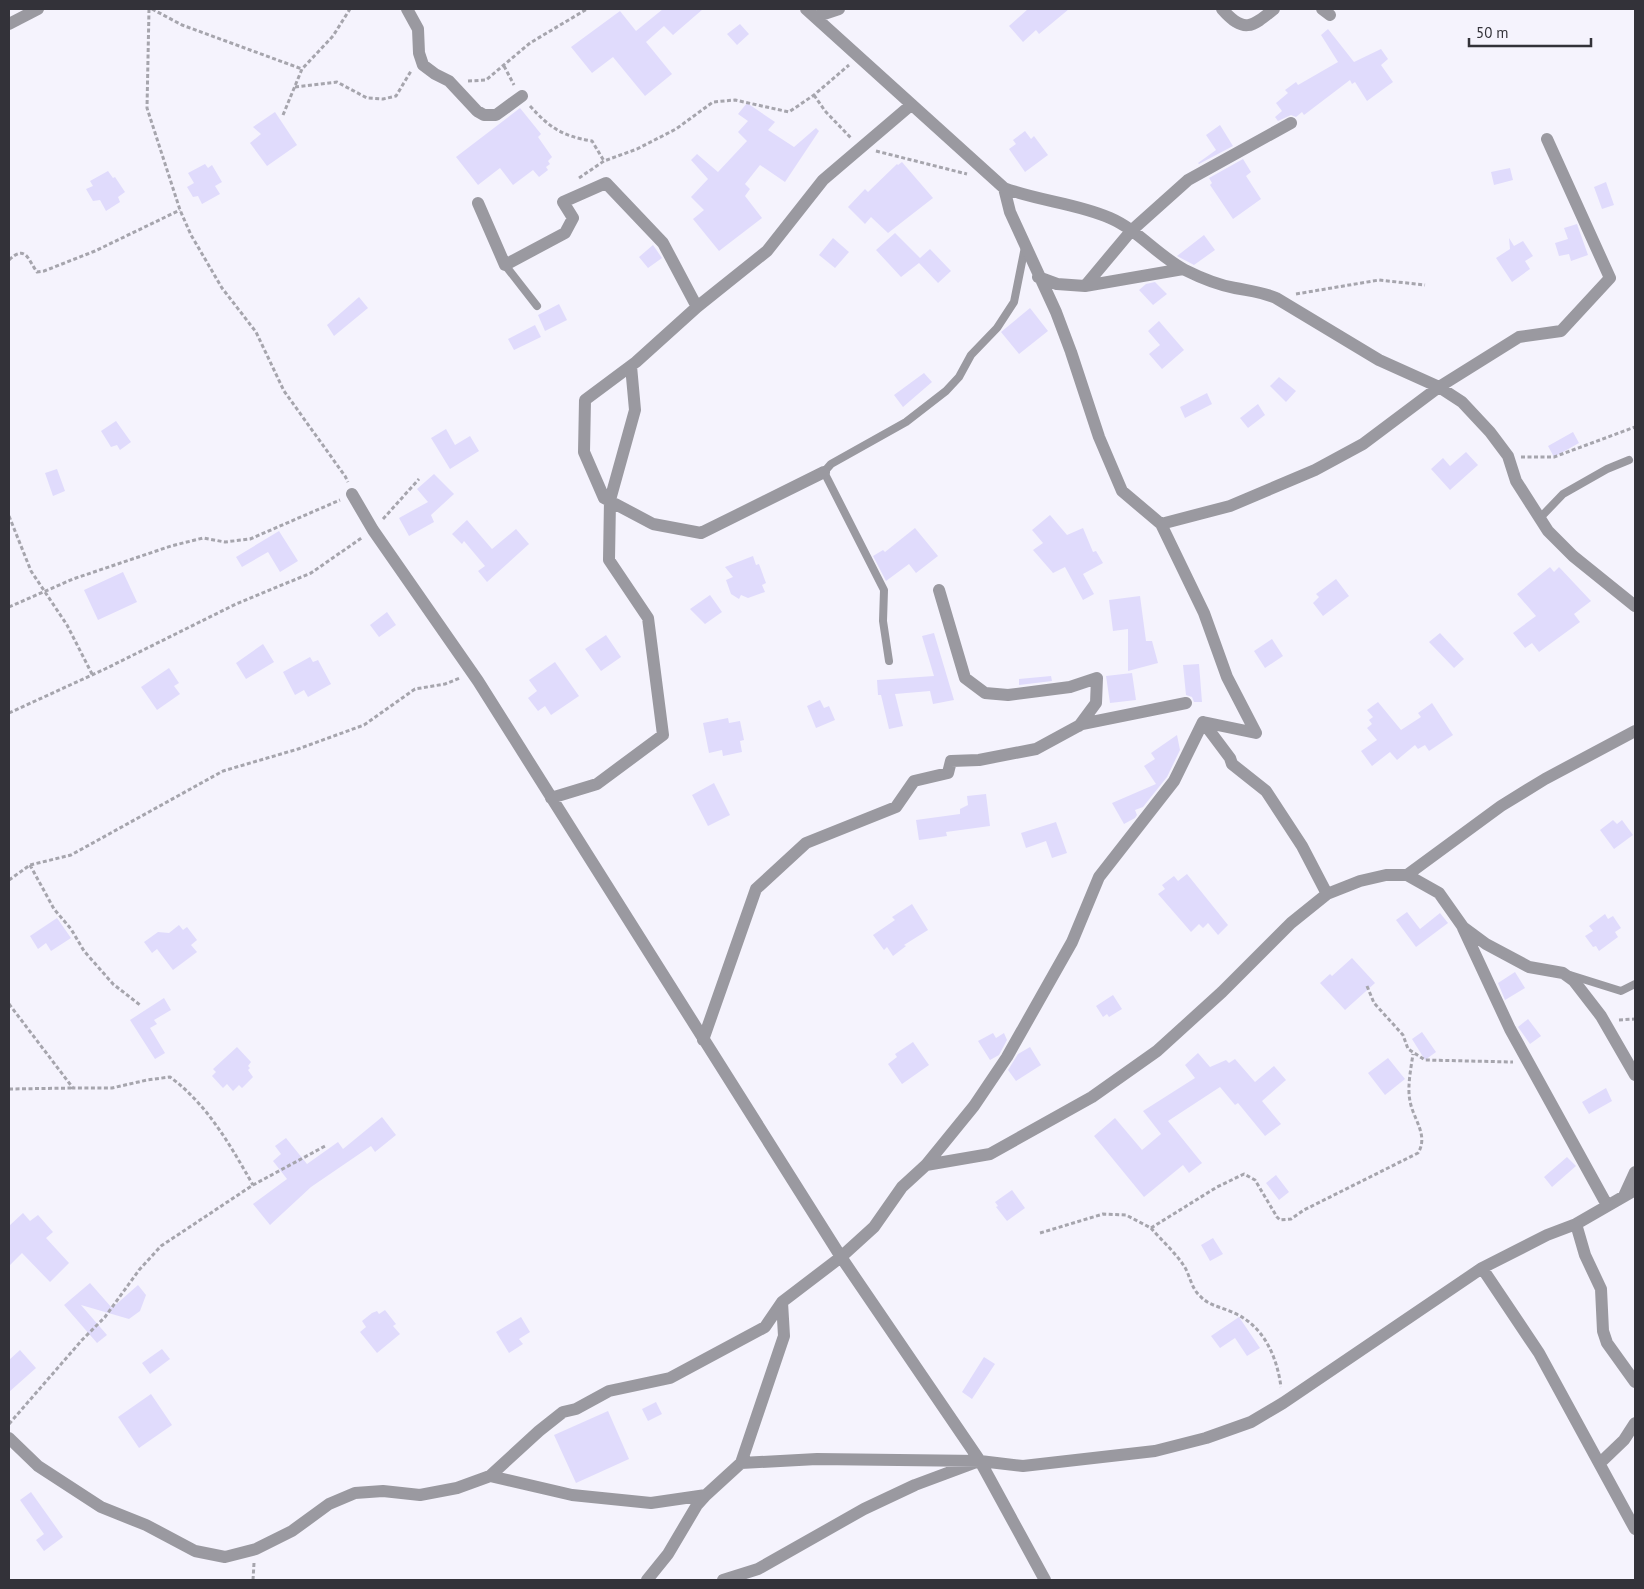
<svg xmlns="http://www.w3.org/2000/svg" width="1644" height="1589" font-family="'PT Sans',sans-serif">
<style>
.building{fill:#e0dbfc}
.lines{fill:none;stroke-linecap:round;stroke-linejoin:round}
.path{stroke:#a6a5ad;stroke-width:3;stroke-dasharray:4 2.5;stroke-linecap:butt}
.lane{stroke:#9a99a0;stroke-width:8}
.street{stroke:#9a99a0;stroke-width:12}
</style>
<rect width="100%" height="100%" fill="#f5f3fd"/>
<path class="building" d="M663 9H703L673 35 664 26 646 42 672 74 645 96 613 57 592 73 571 47 620 11 636 31Z
M1028 9H1069L1039 34 1036 30 1023 42 1009 26Z
M740 24 749 34 737 45 727 34Z
M1328 29 1354 62 1381 49 1388 59 1381 65 1393 82 1367 101 1355 82 1352 84 1350 80 1304 115 1302 112 1296 117 1291 115 1278 121 1275 117 1282 111 1276 103 1288 93 1285 90 1296 82 1298 85 1338 62 1321 35Z
M747 103 775 122 768 130 794 147 816 128 819 131 785 182 760 165 745 184 750 189 745 196 762 218 719 251 693 219 704 210 691 197 708 179 691 160 697 154 718 172 747 141 738 132 748 121 738 114Z
M520 108 541 134 538 137 552 157 548 161 550 164 546 167 548 170 539 177 533 170 513 185 500 168 478 185 456 157Z
M275 112 297 145 267 166 250 143 261 134 253 127Z
M1220 125 1233 146 1199 164 1198 163 1216 150 1206 135Z
M1025 131 1031 139 1034 136 1048 155 1025 172 1009 149 1016 144 1013 140Z
M1243 159 1251 172 1246 176 1261 199 1233 219 1210 185 1212 183 1209 178Z
M902 162 933 198 888 233 871 217 865 224 848 207 865 189 868 192 897 164 898 165Z
M205 164 208 168 212 165 222 182 215 186 220 194 202 204 198 196 193 197 187 187 194 183 188 173Z
M1510 168 1513 180 1494 185 1491 172Z
M108 171 113 178 115 177 125 192 118 197 120 202 106 211 100 200 93 201 86 189 93 186 90 181Z
M1606 182 1614 205 1602 209 1594 187Z
M1577 224 1588 255 1571 261 1569 254 1559 256 1555 243 1568 239 1564 228Z
M895 233 920 258 930 249 951 271 938 283 919 263 901 277 876 250Z
M1204 235 1215 250 1194 265 1177 256Z
M833 238 849 252 835 268 819 255Z
M1509 238 1514 246 1523 241 1533 256 1525 261 1530 269 1512 282 1496 258 1510 249Z
M653 245 662 258 648 268 639 257Z
M1155 282 1167 294 1153 305 1139 290 1146 284Z
M359 297 368 308 334 336 327 325Z
M559 304 567 320 545 331 538 315Z
M1030 308 1048 331 1019 354 1001 332Z
M1159 321 1184 350 1162 369 1149 354 1160 345 1148 331Z
M535 325 541 337 514 350 508 339Z
M924 373 932 382 903 407 894 395Z
M1279 377 1296 391 1286 402 1270 386Z
M1207 393 1212 404 1185 418 1180 407Z
M1258 404 1265 415 1248 428 1240 418Z
M116 421 131 442 120 450 117 445 111 447 101 431Z
M446 429 455 445 470 436 479 451 450 469 431 438Z
M1573 432 1579 443 1554 457 1548 446Z
M1466 452 1478 465 1450 490 1431 469 1443 458 1450 466Z
M57 469 65 491 53 496 45 473Z
M434 474 454 494 431 515 434 522 409 536 399 518 428 502 417 489Z
M1050 515 1067 535 1083 528 1093 552 1096 551 1103 563 1083 574 1094 594 1083 600 1065 567 1053 573 1033 550 1043 543 1032 530Z
M467 520 492 549 516 529 529 544 487 582 478 571 485 566 464 541 462 544 452 534Z
M915 528 938 556 916 573 909 564 886 581 873 556 883 550 885 552Z
M279 531 298 561 280 572 268 552 242 567 236 557Z
M753 556 756 565 759 564 766 583 762 585 765 592 748 598 741 595 739 599 731 594 726 580 733 577 725 567Z
M1550 567 1554 572 1559 567 1591 601 1574 614 1580 622 1539 652 1532 643 1525 648 1513 633 1536 616 1517 594Z
M123 572 137 602 98 620 84 590Z
M1336 579 1349 596 1323 616 1313 603 1319 597 1316 594Z
M710 595 722 612 705 624 690 609Z
M1140 596 1146 641H1152L1158 663 1128 671V629L1113 631 1109 600Z
M387 612 396 625 379 637 370 625Z
M934 633 954 700 933 704 930 691 895 694 903 726 889 729 881 695H878L877 680 934 676 922 636Z
M1440 633 1464 659 1454 668 1429 642Z
M606 635 621 657 601 671 585 649Z
M1272 639 1283 656 1265 668 1254 651Z
M263 644 274 662 246 679 236 663Z
M310 657 313 662 318 660 331 684 308 697 304 690 295 695 283 672Z
M555 662 579 696 551 715 545 706 538 711 528 698 537 691 529 680Z
M1199 664 1202 702H1194L1192 697 1186 695 1183 665Z
M169 668 179 683 174 686 180 694 157 710 141 687Z
M1132 673 1136 700 1110 703 1106 676Z
M1051 676 1052 681 1019 685V679Z
M820 700 824 708 829 706 835 720 816 728 807 706Z
M1378 702 1401 730 1421 717 1418 713 1432 703 1453 735 1429 751 1425 745 1418 749 1415 745 1397 760 1390 752 1372 766 1361 751 1377 740 1367 728 1372 724 1369 720 1373 717 1367 710Z
M728 718 729 723 740 721 744 740 740 741 742 752 723 756 722 750 709 753 703 723Z
M1177 735 1180 750 1167 777 1143 807 1135 810 1137 815 1135 818 1124 824 1112 803 1156 784 1144 766 1155 759 1151 753Z
M714 783 730 815 708 826 692 795Z
M986 794 990 826 946 832 947 836 919 840 916 820 960 814V809L968 805 967 796Z
M1613 820 1617 824 1622 820 1633 835 1614 849 1600 830Z
M1056 822 1067 853 1052 858 1046 841 1026 848 1021 833Z
M1187 874 1228 925 1218 935 1208 923 1203 928 1199 924 1191 932 1158 894 1165 889 1162 885 1174 876 1178 881Z
M912 904 928 930 904 945 906 946 893 956 887 947 884 950 873 935 895 920 892 917Z
M1407 912 1420 929 1440 913 1448 923 1416 947 1396 920Z
M1605 914 1608 919 1613 916 1621 928 1615 932 1618 937 1599 951 1596 946 1593 947 1585 936 1593 931 1589 926Z
M57 918 71 938 51 951 46 943 38 949 30 936Z
M179 925 183 930 187 927 197 940 191 945 197 952 173 970 157 949 152 953 144 942 158 932 169 933Z
M1352 958 1375 983 1345 1010 1320 983 1330 974 1332 976Z
M1515 972 1525 988 1505 1000 1498 983Z
M1113 995 1122 1009 1109 1017 1107 1014 1103 1017 1096 1006Z
M164 998 171 1010 154 1020 157 1024 150 1028 165 1053 155 1059 130 1020Z
M1528 1019 1541 1036 1530 1044 1518 1027Z
M1422 1032 1436 1052 1425 1060 1412 1039Z
M993 1033 996 1038 1004 1033 1007 1040 999 1055 990 1060 978 1041Z
M913 1042 929 1065 902 1084 888 1064 897 1057 895 1054Z
M237 1047 251 1062 248 1066 250 1068 248 1070 253 1077 242 1088 239 1085 233 1091 227 1084 223 1088 212 1076 216 1072 213 1069Z
M1030 1047 1041 1065 1016 1081 1008 1070 1018 1054Z
M1198 1053 1210 1067 1226 1060 1229 1063 1235 1059 1255 1082 1274 1066 1286 1080 1262 1101 1281 1124 1265 1136 1238 1103 1235 1105 1220 1087 1168 1121 1202 1163 1189 1173 1183 1165 1144 1197 1094 1136 1115 1118 1142 1150 1161 1134 1143 1111 1195 1078 1185 1065Z
M1388 1058 1405 1079 1385 1095 1368 1073Z
M1606 1088 1612 1101 1589 1114 1582 1102Z
M382 1117 396 1135 375 1152 371 1146 311 1187 270 1225 253 1204 287 1179 273 1161 281 1154 275 1146 286 1138 307 1164 338 1142 343 1149Z
M1567 1157 1576 1166 1552 1187 1544 1177Z
M1276 1175 1289 1192 1279 1200 1266 1183Z
M1012 1190 1025 1208 1007 1221 996 1207 998 1206 995 1202Z
M23 1213 30 1221 38 1215 53 1232 46 1238 69 1263 50 1282 22 1253 9 1266V1226Z
M1213 1238 1223 1254 1210 1261 1201 1245Z
M90 1283 112 1308 138 1285 146 1295 140 1311 129 1319 81 1305 107 1335 97 1343 64 1305Z
M385 1310 396 1324 393 1326 400 1334 377 1353 360 1332 366 1327 362 1321 372 1313 377 1311 379 1314Z
M521 1317 530 1332 519 1339 523 1344 509 1353 496 1332Z
M1239 1317 1260 1348 1247 1356 1235 1338 1220 1348 1211 1336Z
M162 1349 170 1359 150 1374 142 1363Z
M20 1350 36 1368 9 1392V1360Z
M984 1357 995 1364 972 1399 962 1392Z
M151 1394 172 1425 139 1448 118 1417Z
M656 1402 662 1414 648 1421 642 1409Z
M608 1411 629 1459 576 1483 554 1435Z
M31 1492 63 1537 44 1551 36 1540 44 1534 20 1500Z"/>
<g class="lines">
<path class="path" d="M149 9 147 108 180 210 191 235 222 288 256 332 284 391 345 476 348 482
M152 9 182 25 302 69
M504 66 514 85
M468 81 486 80 530 43 587 9
M295 87 337 82 367 98 383 99 396 96 411 71
M814 95 825 111 851 138
M530 106C550 128 562 136 592 141L604 161
M283 115 302 69 333 36 350 9
M876 151 967 174
M579 178 604 161 637 149 676 129 713 102 735 100 789 112 814 95 849 65
M9 260C26 244 28 260 37 272L44 271 95 251 180 210
M1296 294 1379 280 1425 285
M1521 457H1554L1635 427
M9 516 31 571 67 625 92 674
M383 519 419 479
M9 607 73 579 171 546 203 538 225 542 250 539 340 500
M9 713 105 669 236 604 311 573 363 537
M30 865 54 909 71 929 84 951 113 984 140 1005
M9 880 30 865 71 855 223 771 298 749 364 725 415 689 445 684 460 678
M1367 986 1374 1003 1403 1035 1408 1049 1425 1060 1513 1062
M9 1004 73 1088H112L147 1080 170 1077C208 1105 230 1145 253 1185
M1619 1020 1635 1019
M9 1089 73 1088
M1151 1228C1161 1240 1175 1252 1184 1266 1190 1275 1191 1288 1200 1296 1209 1306 1222 1307 1234 1313 1264 1326 1277 1357 1281 1387
M1040 1233 1103 1214 1126 1215 1151 1228 1217 1187 1244 1174 1255 1180 1277 1217 1280 1220 1291 1219 1304 1210 1418 1153C1429 1135 1413 1119 1410 1101 1407 1087 1411 1068 1413 1054
M9 1424 82 1340 105 1317 139 1270 161 1246 253 1185 327 1145
M253 1580 254 1563"/>
<path class="lane" d="M505 265 537 306
M1539 519 1563 494 1607 469 1629 460
M889 661 883 621 884 590 824 472 831 464 906 422 946 391 959 377 971 355 997 328 1014 302 1025 247
M1570 975 1621 991 1635 984"/>
<path class="street" d="M407 9 418 29 419 53 423 65 435 74 449 81 477 111 484 115H496L522 96
M806 9 1004 188C1038 201 1076 203 1110 218 1138 230 1158 256 1185 270 1201 278 1218 285 1235 288 1250 291 1262 292 1276 298L1379 360 1439 387 1462 402 1490 432 1508 456 1516 481 1548 531 1573 556 1635 606
M1222 9C1244 34 1252 27 1274 9
M1322 9 1330 15
M815 17 839 9
M9 24 38 9
M1004 188 1010 212 1056 312 1071 352 1099 437 1122 491 1161 524 1204 613 1227 677 1256 733 1203 722
M478 203 505 265 565 233 573 218 563 202 606 183 663 243 697 307
M1038 277 1057 284 1085 286 1183 269
M1085 286 1131 231 1188 180 1291 123
M824 472 701 533 653 524 604 498 584 452 585 400 636 362 697 307 767 251 823 180 911 105
M352 494 373 530 478 681 841 1257 980 1461 1045 1580
M1161 524 1230 506 1315 470 1363 444 1439 387 1519 337 1561 331 1610 278 1547 139
M939 590 965 678 985 693 1008 695 1070 687 1097 678 1096 703 1079 726
M1203 722 1230 758 1232 764 1266 791 1302 846 1327 894
M551 798 597 784 663 735 648 618 609 560 610 500 635 410 631 366
M1407 875 1501 806 1545 779 1635 731
M1463 928 1510 1029 1607 1205
M703 1040 756 889 806 843 896 807 914 781 948 773 951 761 979 760 1036 749 1082 724 1186 703
M926 1165 990 1154 1092 1097 1157 1051 1222 992 1291 923 1327 894 1360 881 1386 875H1407L1439 893 1463 927 1486 944 1529 967 1563 973 1574 981 1601 1016 1635 1075
M1624 1196 1635 1172
M1576 1224 1585 1255 1601 1289 1603 1331 1607 1343 1635 1382
M1482 1268 1539 1353 1635 1529
M9 1438 38 1466 101 1507 146 1525 195 1551 225 1557 256 1549 292 1531 329 1504 355 1493 383 1491 420 1495 457 1488 490 1476 572 1495 651 1503 706 1495 741 1463 817 1459 980 1461 1023 1466 1155 1451 1206 1438 1251 1422 1283 1403 1482 1268 1547 1235 1576 1224 1635 1190
M741 1463 784 1336 782 1302
M1600 1463 1624 1440 1635 1423
M490 1476 539 1431 563 1412 576 1409 609 1391 670 1378 765 1327 782 1302 841 1257 874 1227 902 1187 926 1165 974 1106 1007 1057 1072 942 1099 877 1174 781 1203 722
M647 1580 668 1554 697 1505 706 1495
M723 1580 758 1569 864 1509 915 1485 974 1463"/>
</g>
<rect width="1644" height="1589" fill="none" stroke="#333239" stroke-width="20"/>
<path d="M1469 38v8h122v-8" fill="none" stroke="#333239" stroke-width="2.5"/>
<text x="1476" y="38" font-size="15" fill="#333239" stroke="#f5f3fd" stroke-width="4" paint-order="stroke">50 m</text>
</svg>
